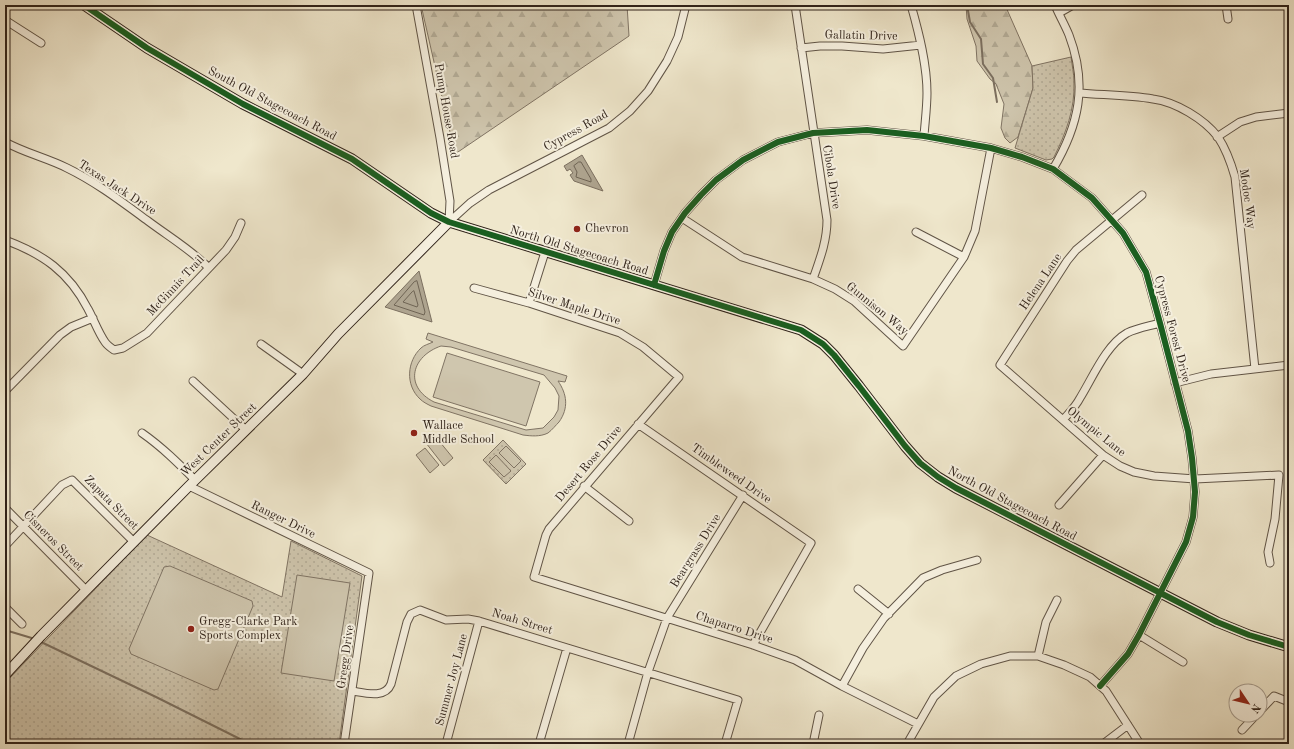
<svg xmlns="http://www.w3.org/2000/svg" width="1294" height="749" font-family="'Old Standard TT',serif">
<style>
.forest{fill:url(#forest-firs);stroke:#807464}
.park{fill:url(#park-dots);stroke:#807464}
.pitch{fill:#cfc6ae;stroke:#807464;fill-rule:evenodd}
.water{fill:#aea48f;stroke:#7c7060}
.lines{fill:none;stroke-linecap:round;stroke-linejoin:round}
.shore{stroke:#6f6454;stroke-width:1}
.stream{stroke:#7c7060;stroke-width:2}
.street-casing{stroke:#605446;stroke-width:9}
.secondary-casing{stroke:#30231a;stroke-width:11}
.street{stroke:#f5efde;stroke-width:7}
.secondary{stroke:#f5efde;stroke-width:9}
.cycleway-casing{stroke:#f5efde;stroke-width:8}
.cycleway{stroke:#1b5e20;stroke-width:6}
.poi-dot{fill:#8f2418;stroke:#f5efde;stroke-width:1.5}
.labels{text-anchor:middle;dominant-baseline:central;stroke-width:4;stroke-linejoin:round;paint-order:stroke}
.street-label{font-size:12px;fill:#30231a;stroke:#f5efde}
.poi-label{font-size:12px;fill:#30231a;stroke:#f5efde;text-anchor:start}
</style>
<defs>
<pattern id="forest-firs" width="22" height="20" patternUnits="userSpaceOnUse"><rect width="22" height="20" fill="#cfc6ae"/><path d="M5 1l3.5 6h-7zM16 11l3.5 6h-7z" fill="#b2aa95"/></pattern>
<pattern id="park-dots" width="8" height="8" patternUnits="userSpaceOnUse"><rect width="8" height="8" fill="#cfc6ae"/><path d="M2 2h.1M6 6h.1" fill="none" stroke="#b2aa95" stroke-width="1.8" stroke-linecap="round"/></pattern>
</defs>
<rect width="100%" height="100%" fill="#efe7cc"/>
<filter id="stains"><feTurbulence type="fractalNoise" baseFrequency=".005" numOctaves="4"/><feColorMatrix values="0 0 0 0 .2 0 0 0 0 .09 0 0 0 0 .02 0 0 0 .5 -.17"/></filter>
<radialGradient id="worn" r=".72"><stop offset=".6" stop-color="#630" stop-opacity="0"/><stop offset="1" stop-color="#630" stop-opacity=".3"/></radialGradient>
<path class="forest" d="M421 5H627L629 36 455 154Z
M966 5H1005L1032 66 1033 88 1018 137 1010 143 1005 138 1001 128 1004 104 996 84 990 79 977 61 976 46 967 19Z"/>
<path class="park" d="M1071 57C1072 65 1074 74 1074 82 1075 109 1066 133 1054 157L1052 159 1046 160 1015 148 1033 88 1032 66Z
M503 440 526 464 506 484 483 460Z
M147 535 282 597 291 541 362 576 339 744H5V683Z"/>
<path class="pitch" d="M428 333 567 376 565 382 558 381C567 394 569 408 559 422 556 425 552 430 548 433 540 437 531 436 523 435L431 406C427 404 423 402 420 399 405 385 407 361 421 348 424 345 429 344 433 342L426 339ZM441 346 451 347 544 375 555 388 559 396 558 410 554 417 543 428 526 430 434 402C403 386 412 356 441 346Z
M447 353 540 382 526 426 433 397Z
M435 436 453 458 444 466 426 443Z
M506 446 521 461 514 468 499 453Z
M425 448 439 465 430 473 416 455Z
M496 455 511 471 504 477 489 462Z
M170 566 252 601 253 606 218 689 214 690 131 654 129 649 164 567Z
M297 575 350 583 334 681 281 673Z"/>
<path class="water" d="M582 155 603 191 574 181 570 175 573 173 570 169 567 171 564 166Z
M419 271 432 322 385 307Z"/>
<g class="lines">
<path class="shore" d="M579 162H581L591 179V182L576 177 577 172 574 166Z
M417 281 425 312 424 315 394 305 414 282Z
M414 291 418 305 417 307 403 302 412 292Z"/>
<path class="stream" d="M967 5 970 22 981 39 983 64 993 78 997 102
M5 630 35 639
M39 641 156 697 250 744"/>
<defs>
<path id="street" d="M416 5 440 138 450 201 449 222
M795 5 827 220C827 241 820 259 813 279
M911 5C919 33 927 64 927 93 927 107 925 122 924 136
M1226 5 1228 19
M1059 13 1073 5
M5 20 41 43
M801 48 820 46H842L883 49 921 45
M1079 93C1103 95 1129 95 1153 99 1176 102 1204 119 1218 137 1226 149 1231 163 1235 177L1255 369
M1217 137 1240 122 1256 117 1289 113
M5 142C25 153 47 158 67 168 96 182 122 202 148 221 168 236 190 249 208 267
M1053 169C1079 125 1088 85 1069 35 1065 25 1059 15 1055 5
M1142 195 1076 250 1067 261 1000 365 1103 455 1120 466 1134 472 1154 476 1195 479 1279 475 1275 519 1268 552 1270 563
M682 218 742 257 813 279 835 289 854 301 903 346 964 257 975 231 991 148
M449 222 470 203 489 190 609 128 630 111 648 91 667 61 678 37 686 5
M916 232 964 257
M5 240C43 254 69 272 88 309 94 320 98 332 105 342 107 345 111 348 114 350L123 348 147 333 226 250 235 237 241 223
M654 285 664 251 672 232 685 213 701 195 716 180 743 160 778 142 813 133 867 130 924 136 991 148 1022 157 1053 169 1092 198 1123 233 1146 272 1160 323 1188 431 1192 458 1195 492 1193 517 1186 542 1139 635 1128 654 1100 686
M474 288 529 303 620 333 643 347 679 377 549 529 546 535 534 577 753 645 795 660 842 686 918 724
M529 303 545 252
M261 344 303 374
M193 381 246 430
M1175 383 1211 374 1289 365
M5 391 60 335 71 327 93 318
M1063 420C1069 413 1076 406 1080 398 1093 377 1106 345 1127 333 1137 328 1150 326 1160 323
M638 424 811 543 753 645
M142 433C162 447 178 463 195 480
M189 486 369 573 344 744
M584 486 629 521
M1059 505 1103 455
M5 508 86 590
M5 546 62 485 72 480 134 542
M858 589 889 614
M5 607 22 624
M1139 635 1183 662
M1038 656 1046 622 1057 600
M842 686 863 648 884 618 923 578 942 570 977 560
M352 691C365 693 385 699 391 684L407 622 411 614 420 610 446 620 468 619 479 621 738 700 725 744
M1260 711 1274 696 1289 702
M1242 730 1256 715
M446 744 479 621
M539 744 567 648
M628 744 648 672 667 618 743 495
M813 744 819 715
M907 744 934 697 956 676 981 664 1010 656H1038L1064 665 1090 677 1106 691 1140 744
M1103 744 1128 725"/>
<path id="secondary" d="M84 5 147 48 243 104 352 159 431 213 449 222 801 330 823 344 834 355 859 386 905 446 920 463 938 477 956 488 1217 622 1249 635 1289 647
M5 675 41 636 189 486 303 374 338 334 449 222"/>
</defs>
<use href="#street" class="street-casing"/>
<use href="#secondary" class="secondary-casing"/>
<use href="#street" class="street"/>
<use href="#secondary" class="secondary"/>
<defs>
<path id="cycleway" d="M84 5 147 48 243 104 352 159 431 213 449 222 801 330 823 344 834 355 859 386 905 446 920 463 938 477 956 488 1217 622 1249 635 1289 647
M654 285 664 251 672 232 685 213 701 195 716 180 743 160 778 142 813 133 867 130 924 136 991 148 1022 157 1053 169 1092 198 1123 233 1146 272 1160 323 1188 431 1192 458 1195 492 1193 517 1186 542 1139 635 1128 654 1100 686"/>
</defs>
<use href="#cycleway" class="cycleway-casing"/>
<use href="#cycleway" class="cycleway"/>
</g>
<g class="poi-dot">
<circle cx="577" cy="229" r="4"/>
<circle cx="414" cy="433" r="4"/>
<circle cx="191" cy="629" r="4"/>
</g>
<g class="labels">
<g class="street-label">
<text transform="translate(861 36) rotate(1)">Gallatin Drive</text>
<text transform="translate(272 104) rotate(28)">South Old Stagecoach Road</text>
<text transform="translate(446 111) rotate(80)">Pump House Road</text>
<text transform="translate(576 131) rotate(-29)">Cypress Road</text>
<text transform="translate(831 177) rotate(81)">Cibola Drive</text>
<text transform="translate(117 188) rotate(33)">Texas Jack Drive</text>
<text transform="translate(1247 199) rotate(82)">Modoc Way</text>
<text transform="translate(579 251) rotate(17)">North Old Stagecoach Road</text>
<text transform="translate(1041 282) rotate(-56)">Helena Lane</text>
<text transform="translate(176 286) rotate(-47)">McGinnis Trail</text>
<text transform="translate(574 307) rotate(18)">Silver Maple Drive</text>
<text transform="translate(877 309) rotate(39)">Gunnison Way</text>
<text transform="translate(1172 329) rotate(75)">Cypress Forest Drive</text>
<text transform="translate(1096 432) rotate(39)">Olympic Lane</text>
<text transform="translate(219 440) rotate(-44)">West Center Street</text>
<text transform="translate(589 464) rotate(-50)">Desert Rose Drive</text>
<text transform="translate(731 474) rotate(35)">Timbleweed Drive</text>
<text transform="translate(111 503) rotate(45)">Zapata Street</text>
<text transform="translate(1012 504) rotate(28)">North Old Stagecoach Road</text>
<text transform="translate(283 520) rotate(26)">Ranger Drive</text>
<text transform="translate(53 541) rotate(45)">Cisneros Street</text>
<text transform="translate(696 551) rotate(-58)">Beargrass Drive</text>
<text transform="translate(522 622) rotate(17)">Noah Street</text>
<text transform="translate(734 628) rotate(18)">Chaparro Drive</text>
<text transform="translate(346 657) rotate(-82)">Gregg Drive</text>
<text transform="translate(452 680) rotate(-75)">Summer Joy Lane</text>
</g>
<g class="poi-label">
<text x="585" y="229">Chevron</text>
<text x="422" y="426">Wallace<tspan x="422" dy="14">Middle School</tspan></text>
<text x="199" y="622">Gregg-Clarke Park<tspan x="199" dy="14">Sports Complex</tspan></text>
</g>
</g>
<rect width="1294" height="749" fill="none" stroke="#efe7cc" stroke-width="20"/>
<rect x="6" y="6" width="1282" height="737" fill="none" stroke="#30231a" stroke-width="2"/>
<rect x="10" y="10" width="1274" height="729" fill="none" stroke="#30231a"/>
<g transform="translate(1248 703) rotate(125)"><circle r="19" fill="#f5efde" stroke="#a69d90"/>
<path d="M0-3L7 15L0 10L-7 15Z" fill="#8f2418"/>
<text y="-6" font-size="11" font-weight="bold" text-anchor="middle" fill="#30231a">N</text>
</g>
<rect width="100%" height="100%" filter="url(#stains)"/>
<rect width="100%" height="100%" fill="url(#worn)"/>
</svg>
